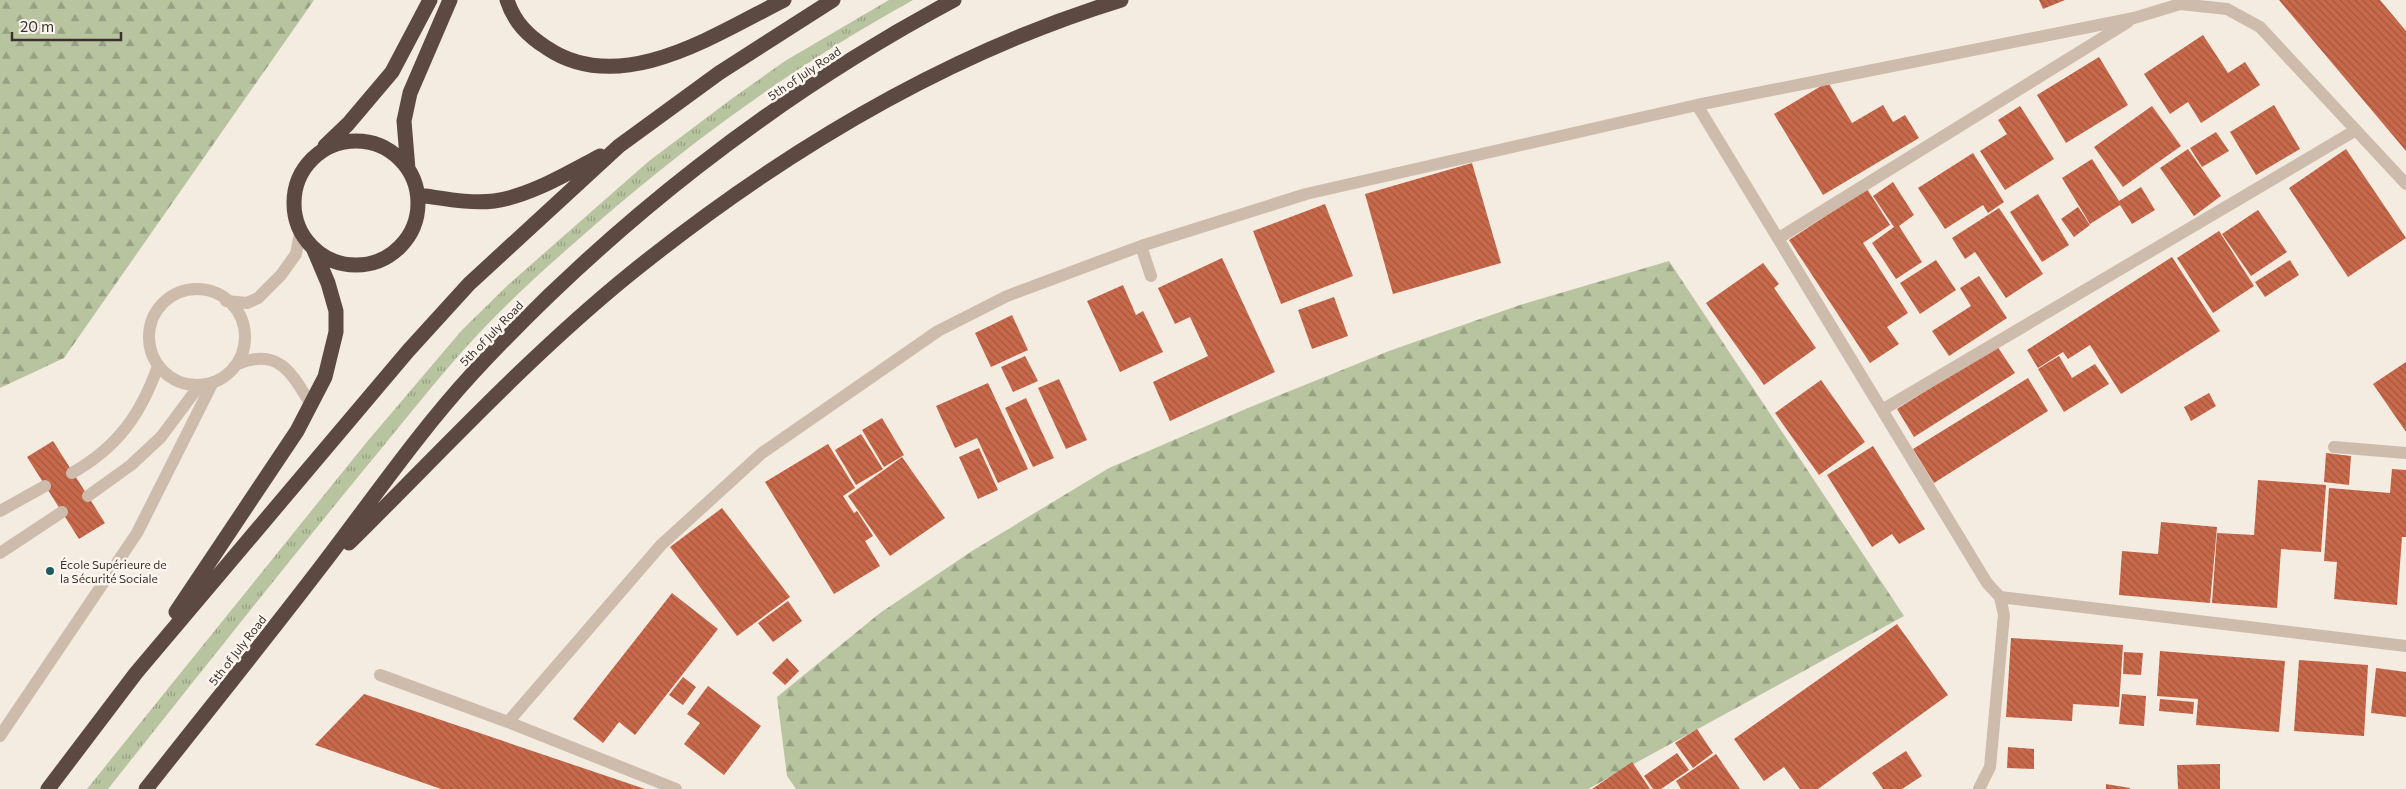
<svg xmlns="http://www.w3.org/2000/svg" width="2406" height="789" font-family="Commissioner,sans-serif">
<style>
.grass{fill:url(#grass-tufts)}
.forest{fill:url(#forest-firs)}
.building{fill:url(#building-back-hatch)}
.lines{fill:none;stroke-linecap:round;stroke-linejoin:round}
.lane{stroke:#cdbbac;stroke-width:12}
.street{stroke:#cdbbac;stroke-width:12}
.highway{stroke:#5c4a42;stroke-width:15}
.poi-dot{fill:#1f5a5e;stroke:#fbf5ee;stroke-width:2}
.labels{text-anchor:middle;dominant-baseline:central;stroke-width:5;stroke-linejoin:round;paint-order:stroke}
.street-label{font-size:12px;fill:#3b302b;stroke:#fbf5ee}
.poi-label{font-size:12px;fill:#3b302b;stroke:#fbf5ee;text-anchor:start}
</style>
<defs>
<pattern id="grass-tufts" width="24" height="20" patternUnits="userSpaceOnUse" patternTransform="scale(1.25)"><rect width="24" height="20" fill="#b8c4a0"/><path d="M3 7l-1-3M5 7V3M7 7l1-3M15 17l-1-3M17 17v-4M19 17l1-3" fill="none" stroke="#97a083"/></pattern>
<pattern id="forest-firs" width="22" height="20" patternUnits="userSpaceOnUse" patternTransform="scale(1.25)"><rect width="22" height="20" fill="#b8c4a0"/><path d="M5 1l3.5 6h-7zM16 11l3.5 6h-7z" fill="#97a083"/></pattern>
<pattern id="building-back-hatch" width="6" height="6" patternUnits="userSpaceOnUse" patternTransform="scale(1.25)"><rect width="6" height="6" fill="#c8694b"/><path d="M-1 5l2 2M0 0l6 6M5-1l2 2" fill="none" stroke="#a4573f"/></pattern>
</defs>
<rect width="100%" height="100%" fill="#f4ebe1"/>
<path class="grass" d="M889 0H913C799 63 695 138 597 223 552 262 507 302 468 345 431 386 397 430 362 472 276 577 192 683 108 789H87L366 443 462 330 509 284 649 161 730 100 785 61Z"/>
<path class="forest" d="M0 0H314L64 358 0 388Z
M1669 261 1904 616 1588 789H796L787 776 777 697 880 613 972 551 1109 468 1248 408 1389 351 1520 305Z"/>
<path class="building" d="M2039 0H2065L2043 9Z
M2279 0H2380L2406 31V151Z
M2203 35 2228 73 2245 62 2260 85 2201 123 2188 102 2170 114 2144 74Z
M2099 57 2128 105 2066 143 2037 95Z
M1828 82 1852 123 1883 105 1893 122 1905 115 1919 138 1823 195 1774 114Z
M2274 105 2300 149 2256 175 2230 132Z
M2020 106 2054 159 2005 190 1980 151 2007 134 1998 120Z
M2152 106 2181 146 2123 187 2094 147Z
M2216 132 2229 151 2202 167 2190 148Z
M2188 149 2221 196 2194 216 2160 168Z
M2346 149 2406 238 2348 277 2289 188Z
M1973 153 2004 202 1988 213 1983 205 1945 229 1918 188Z
M2092 159 2119 201 2141 187 2155 210 2132 224 2120 205 2090 224 2062 178Z
M1472 163 1501 263 1393 294 1365 194Z
M1893 182 1914 215 1899 226 1922 262 1896 279 1872 243 1894 227 1873 196Z
M1867 189 1890 225 1863 243 1908 313 1887 327 1899 344 1870 363 1789 240Z
M2038 194 2069 245 2042 262 2010 212Z
M1325 204 1353 276 1281 304 1253 231Z
M2078 207 2090 225 2074 237 2061 219Z
M1999 208 2043 274 2006 298 1975 252 1965 259 1952 238Z
M2258 210 2287 252 2251 276 2222 234Z
M2219 231 2254 286 2213 313 2177 258Z
M2172 257 2220 331 2121 394 2090 345 2068 359 2063 352 2038 368 2027 350Z
M1222 258 1275 372 1170 421 1153 382 1208 356 1190 317 1175 324 1158 288Z
M1936 260 1956 290 1920 314 1900 283Z
M2290 260 2299 275 2265 297 2255 282Z
M1763 263 1779 284 1774 288 1816 348 1764 385 1706 303Z
M1979 276 2007 318 1949 356 1932 331 1971 306 1960 288Z
M1123 285 1136 315 1143 311 1163 352 1120 372 1087 301Z
M1334 297 1348 336 1312 349 1298 310Z
M1012 315 1028 350 991 367 975 333Z
M1997 346 2015 373 1914 437 1897 409Z
M1025 356 1038 381 1013 392 1001 367Z
M2059 356 2072 378 2095 364 2109 384 2064 412 2038 369Z
M2406 362V432L2373 384Z
M2028 378 2048 411 1934 483 1913 449Z
M1059 379 1087 440 1066 449 1038 388Z
M1821 380 1865 442 1819 475 1775 413Z
M988 383 1028 469 998 483 977 438 955 448 936 406Z
M2209 393 2216 406 2191 421 2184 407Z
M1026 398 1054 458 1033 467 1005 408Z
M882 418 904 455 884 467 862 430Z
M861 434 883 469 856 485 835 450Z
M53 441 105 523 79 539 27 457Z
M828 444 855 488 843 496 854 513 857 511 873 536 865 541 880 566 834 594 765 482Z
M1873 446 1925 529 1899 544 1892 534 1872 547 1827 475Z
M979 448 998 490 978 499 959 457Z
M2326 453 2351 456 2349 485 2324 482Z
M902 457 945 518 890 556 848 496Z
M2392 469 2406 470V537H2402L2397 605 2334 599 2337 562 2324 561 2329 488 2390 493Z
M2258 480 2326 485 2321 552 2281 549 2277 608 2212 603 2217 533 2254 535Z
M722 508 790 597 737 636 670 547Z
M2161 522 2217 527 2210 603 2119 595 2122 551 2158 554Z
M672 593 718 629 635 735 619 722 603 743 573 719Z
M788 601 802 621 773 642 758 623Z
M1897 624 1948 695 1818 789H1800L1784 767 1764 781 1734 739Z
M2011 638 2123 645 2119 707 2073 704 2072 721 2006 717Z
M2160 651 2285 661 2279 732 2196 725 2198 699 2157 696Z
M2124 652 2143 653 2141 675 2123 674Z
M787 658 799 671 785 685 772 673Z
M2299 660 2368 665 2364 736 2294 731Z
M2376 668 2406 672V717L2371 713Z
M683 677 696 687 683 705 669 695Z
M708 686 761 726 724 775 684 744 700 723 687 714Z
M364 694 645 789H441L315 745Z
M2122 694 2146 696 2144 726 2119 724Z
M2160 699 2194 702 2193 714 2159 711Z
M1697 729 1713 753 1693 768 1675 743Z
M2008 747 2034 749V769L2007 768Z
M1906 751 1922 776 1902 789H1883L1872 773Z
M1677 753 1689 770 1661 789H1653L1644 776Z
M1716 754 1740 789H1681L1676 781Z
M1632 762 1650 789H1592Z
M2220 764V789H2178L2177 765Z
M2106 784 2130 788V789H2106Z"/>
<g class="lines">
<path class="lane" d="M149 337a48 48 0 1 1 96 0a48 48 0 1 1-96 0Z
M226 301 247 303 258 298 281 275 296 254 300 233
M238 364C278 347 292 373 311 405
M72 473C118 447 141 414 158 366
M88 496 131 465 161 437 199 386
M0 511 45 486
M0 553 62 512
M0 736 137 533 213 382"/>
<path class="street" d="M1697 105 1987 583 2000 597 2004 615 1990 767 1979 789
M1779 238 2128 22
M1141 246 1151 276
M1882 410 2356 130
M2334 447 2406 453
M2000 597 2406 646
M380 675 508 722 676 789
M508 722 661 545 762 453 938 331 1007 296 1141 246 1306 194 1697 105 2134 18 2180 4 2227 9 2260 27 2406 184"/>
<path class="highway" d="M507 0C514 22 528 36 547 48 621 98 716 34 784 0
M294 203a62 62 0 1 1 124 0a62 62 0 1 1-124 0Z
M325 146 348 124 392 72 430 0
M408 169 404 121 410 93 450 0
M418 195C442 198 469 204 494 201 530 196 568 173 600 156
M349 543C441 452 529 356 630 274 775 157 942 55 1121 0
M176 612 297 431 325 377 336 332V311L328 283 314 250
M48 789 136 673 408 351 469 284 619 146 719 73 833 0
M146 789C205 714 265 640 323 564 372 500 418 433 472 374 610 225 774 96 954 0"/>
</g>
<circle class="poi-dot" cx="50" cy="571" r="5"/>
<g class="labels">
<g class="street-label">
<text transform="translate(804 73) rotate(-34)">5th of July Road</text>
<text transform="translate(491 333) rotate(-46)">5th of July Road</text>
<text transform="translate(237 650) rotate(-52)">5th of July Road</text>
</g>
<g class="poi-label">
<text x="60" y="564">École Supérieure de<tspan x="60" dy="14">la Sécurité Sociale</tspan></text>
</g>
</g>
<path d="M12 32v8h109v-8" fill="none" stroke="#3b302b" stroke-width="2.5"/>
<text x="20" y="32" font-size="15" fill="#3b302b" stroke="#fbf5ee" stroke-width="4" paint-order="stroke">20 m</text>
</svg>
